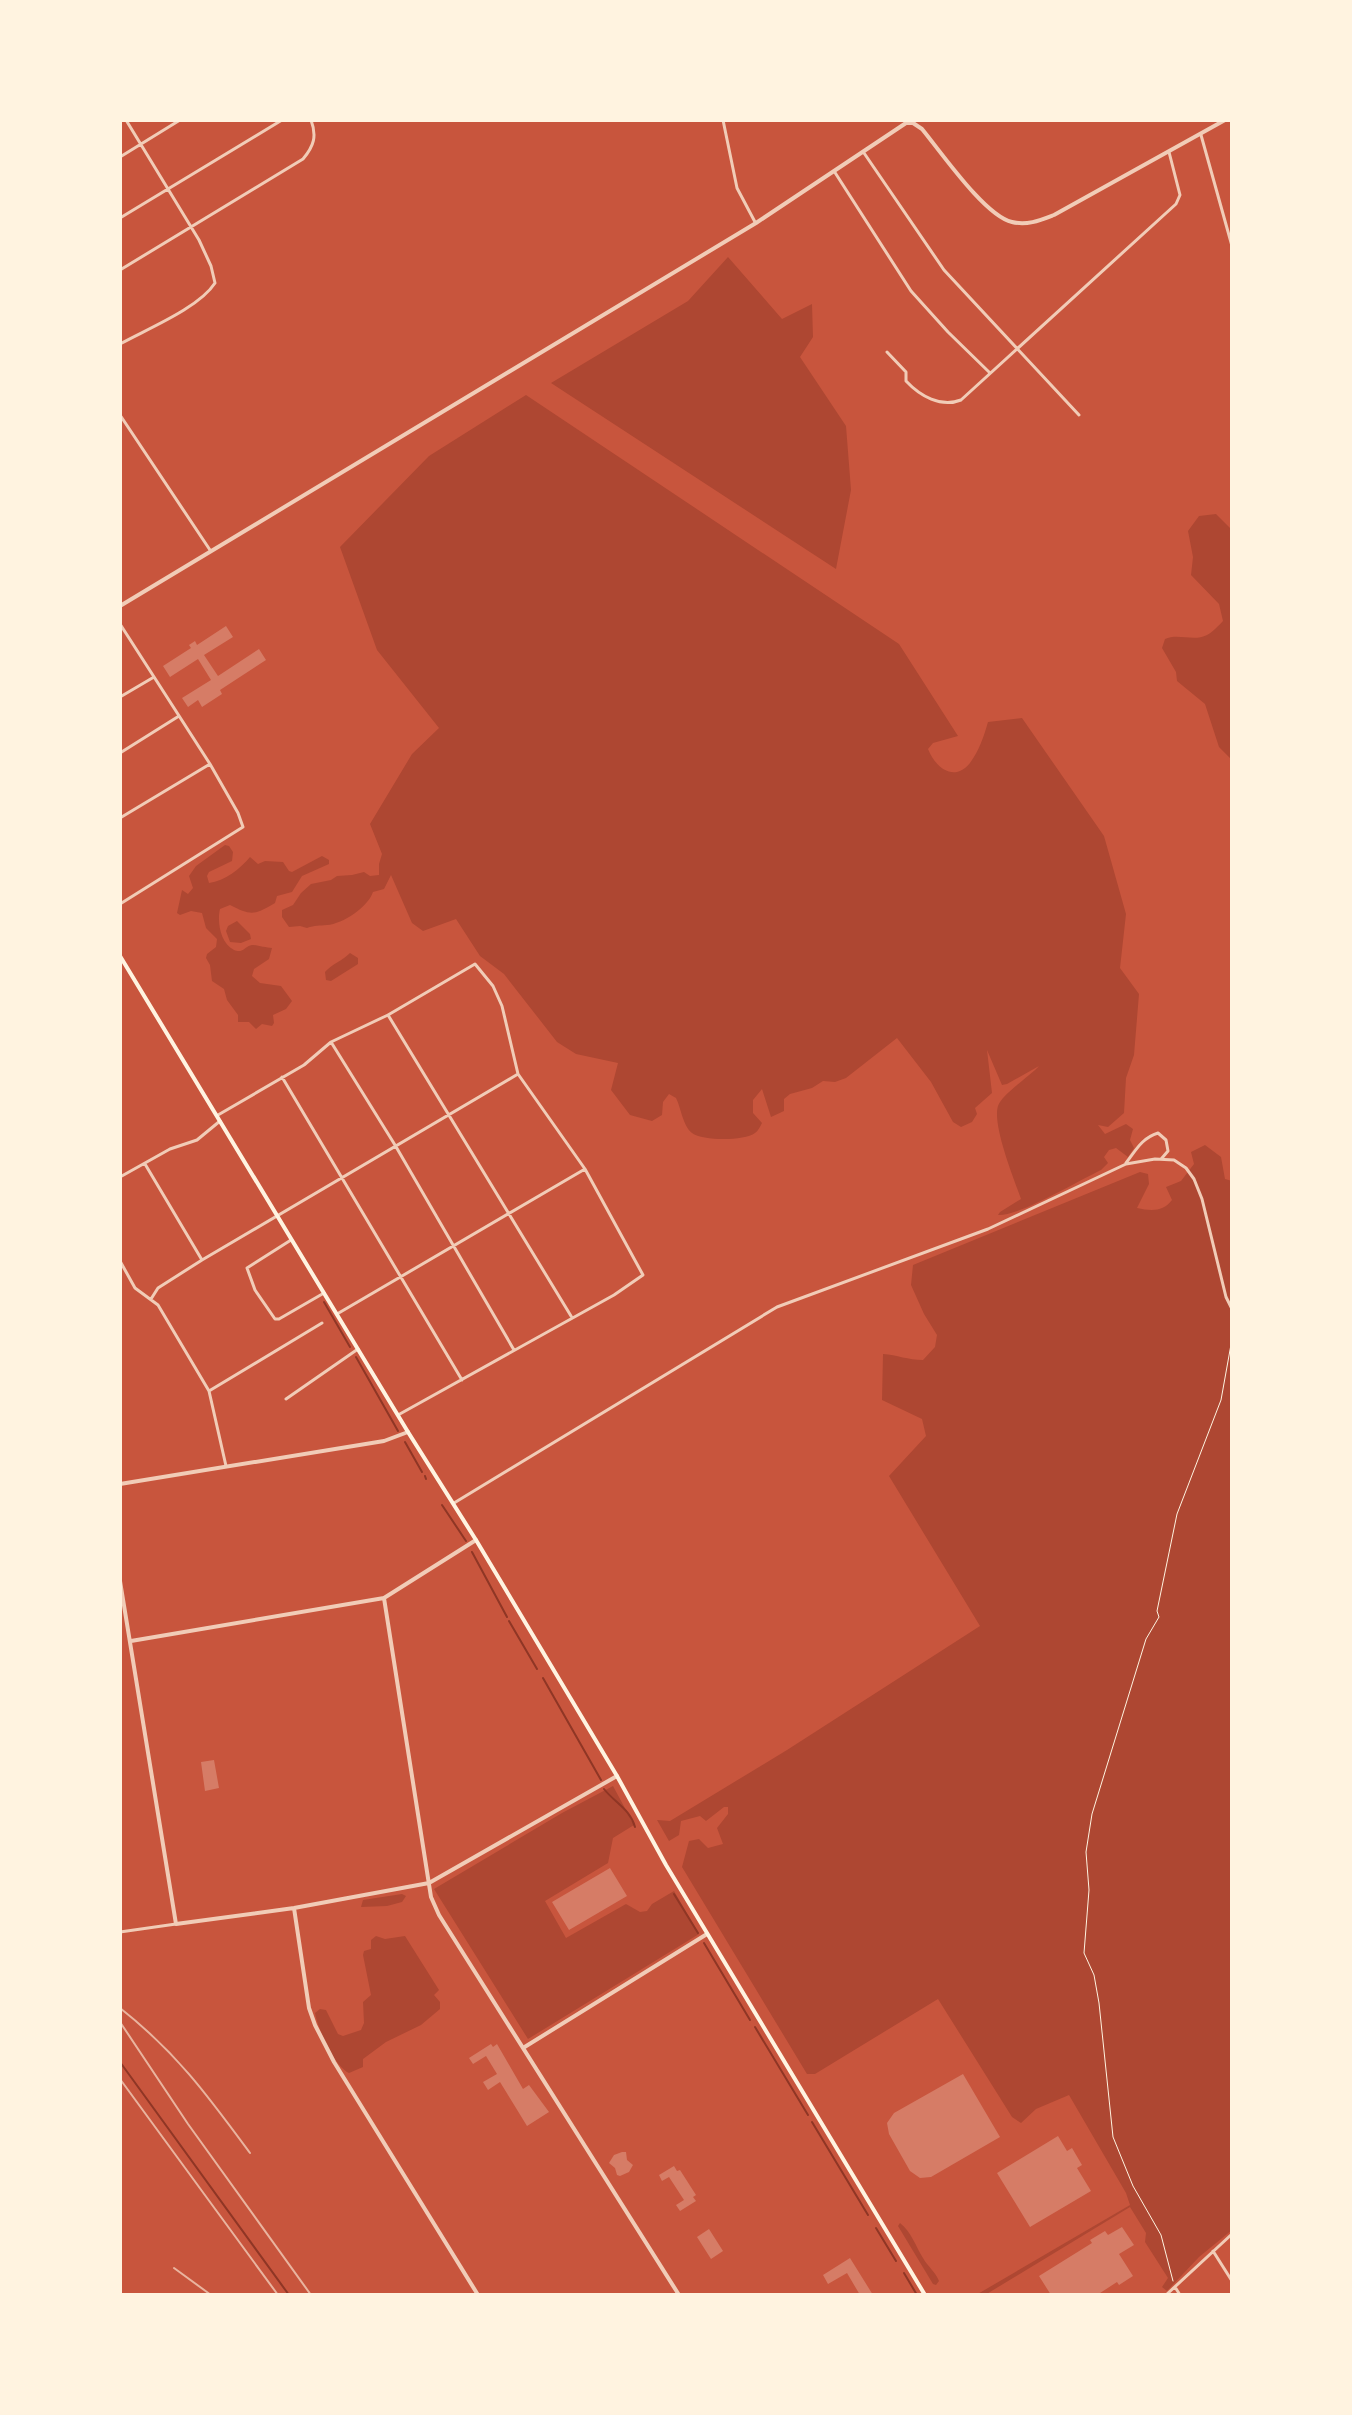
<svg xmlns="http://www.w3.org/2000/svg" width="1352" height="2415" font-family="'IBM Plex Serif',serif">
<style>
.green{fill:#ae4732}
.lines{fill:none;stroke-linecap:round;stroke-linejoin:round}
.stream{stroke:#8f3625;stroke-width:2}
.building{fill:#d67c66}
.path{stroke:#fff3e0;stroke-width:1}
.minor{stroke:#f1ccb7;stroke-width:3}
.tertiary{stroke:#f1ccb7;stroke-width:4}
.secondary{stroke:#fff3e0;stroke-width:4}
.rail{stroke:#e9b49f;stroke-width:2}
</style>
<rect width="100%" height="100%" fill="#c8553d"/>
<path class="green" d="M728 257 782 319 812 304 813 337 800 357 846 426 851 490 836 569 551 383 688 301Z
M526 395 899 644 958 736 933 743 928 749C935 767 954 783 970 763 979 751 984 736 988 722L1022 718 1104 836 1126 914 1120 968 1139 994 1134 1055 1126 1078 1124 1113 1108 1127 1098 1125 1105 1134 1126 1124 1133 1129 1130 1140 1134 1148 1128 1157 1116 1148 1109 1150 1104 1157 1108 1163 1101 1170C1078 1181 1020 1216 998 1215L1000 1212 1021 1199C1014 1179 992 1125 998 1106 1002 1094 1029 1077 1039 1066L1007 1084 1002 1085 987 1050 992 1093 975 1108 977 1114 972 1122 961 1127 953 1122 931 1082 897 1038 846 1078 835 1082 823 1081 812 1088 790 1094 784 1099V1111L771 1117 762 1089 753 1100V1113L762 1123C760 1127 758 1131 755 1133 744 1141 703 1141 692 1133 683 1126 681 1108 676 1098L669 1094 663 1102 662 1115 652 1121 630 1115 611 1090 618 1063 576 1054 557 1042 504 974 480 956 456 919 423 931 412 923 391 875 384 889 373 892C368 907 343 924 327 925 319 926 315 925 307 928L300 926 289 927 282 917V910L293 905 301 893 311 884 331 880 337 876 352 875 364 872 370 876 379 875V864L382 854 370 824 412 754 439 728 377 650 340 547 429 456Z
M1216 514 1232 530V760L1219 747 1205 704 1177 681 1176 672 1162 648 1165 639C1178 633 1194 642 1207 635 1213 632 1218 626 1223 621L1219 604 1191 575 1193 557 1188 531 1199 516Z
M225 845 229 846 233 852 232 861 209 872 207 876 209 883C225 881 240 869 250 857L258 864 265 861 283 862 289 871 292 872 322 856 329 860V864L302 876 292 892 277 896 275 903C255 915 251 916 230 905L220 909C217 921 220 943 234 950 243 954 245 946 252 945 257 945 266 948 272 948L269 959 254 969 252 976 260 983 281 986 292 1001 286 1009 273 1015 274 1023 272 1026 262 1024 256 1029 249 1022H238V1015L227 1000 224 989 212 981 210 965 206 958 207 954 216 947 217 939 206 928 202 913 191 911 180 915 177 913 182 890 188 894 193 888 189 876 196 866Z
M237 921 250 934 251 939 241 943 230 942 226 931 228 926Z
M350 953 358 958V964L331 981 326 980 325 972C332 964 342 961 350 953Z
M1205 1145 1221 1157 1225 1179 1232 1181V2230L1199 2257 1167 2291 1162 2287 1168 2278 1145 2242 1146 2233 1130 2207 985 2295H976L1130 2205 1126 2193 1069 2095 1036 2109 1021 2123 1012 2117 938 1999 815 2074H807L682 1867 689 1841 699 1839 708 1848 723 1844 717 1828 728 1814V1807H724L706 1821 700 1816 681 1821 679 1835 669 1841 657 1820 670 1821 787 1750 980 1626 889 1476 926 1436 922 1419 882 1400 883 1354C897 1355 908 1360 923 1360L935 1347 937 1335 924 1314 911 1285 913 1265 1140 1172 1148 1174 1149 1184 1137 1208C1151 1211 1163 1212 1172 1200L1166 1187 1181 1181 1194 1164 1191 1152Z
M613 1786 634 1825 613 1838 608 1863 545 1901 566 1938 626 1904 640 1912 647 1911 652 1904 674 1891 699 1934 528 2039 434 1889 562 1813Z
M402 1894 406 1896 402 1902 387 1906 361 1907 363 1900Z
M376 1936 385 1939 405 1936 439 1990 434 1995 440 2002V2009L421 2025 386 2042 363 2059V2067L349 2073C334 2066 318 2029 315 2013L320 2009 326 2010 338 2034 343 2036 361 2030 364 2023 363 2002 371 1995 363 1955 364 1951 371 1949V1940Z
M900 2223C912 2233 915 2245 923 2258 928 2267 935 2271 939 2281L936 2285 933 2284 898 2226Z"/>
<g class="lines">
<path class="stream" d="M324 1302 350 1347
M356 1357 398 1431
M405 1442 422 1472
M425 1476 426 1479
M442 1505 466 1541
M472 1552 507 1617
M509 1621 537 1669
M543 1678 601 1780
M604 1789C615 1803 630 1809 635 1827
M674 1894 698 1933
M704 1943 750 2020
M755 2027 808 2115
M120 2062 289 2295
M812 2122 868 2215
M876 2228 896 2261
M904 2273 917 2295"/>
</g>
<path class="building" d="M226 626 233 637 204 655 218 676 259 649 266 660 220 690 222 694 202 707 198 700 188 707 182 698 211 680 198 659 170 677 163 666 191 648 189 645 195 641 197 645Z
M214 1760 219 1788 205 1791 201 1762Z
M610 1868 627 1896 569 1930 552 1902Z
M491 2044 493 2047 497 2044 523 2089 529 2085 549 2112 527 2126 500 2082 488 2090 483 2082 497 2074 486 2056 473 2064 469 2058Z
M963 2074 1000 2137 931 2177 920 2178 910 2171 889 2134 887 2123 894 2113Z
M1058 2136 1067 2151 1072 2148 1082 2165 1077 2168 1091 2191 1030 2227 997 2173Z
M622 2152H626L627 2160 633 2165 629 2172 620 2176 617 2175 615 2168 609 2163 614 2155Z
M674 2166 677 2171 680 2170 696 2195 693 2197 696 2201 680 2211 676 2205 684 2200 669 2177 662 2181 659 2175Z
M1122 2227 1134 2245 1119 2254 1133 2276 1119 2285 1117 2282 1097 2295H1051L1039 2276 1092 2243 1090 2240 1105 2231 1108 2235Z
M709 2229 723 2251 711 2259 697 2237Z
M850 2258 873 2295H860L847 2273 828 2284 823 2275Z"/>
<g class="lines">
<path class="path" d="M1173 2281 1161 2235 1133 2186 1113 2137 1099 2003 1094 1975 1084 1953 1089 1890 1086 1852 1092 1814 1146 1639 1159 1617 1157 1611 1177 1514 1221 1400 1232 1339"/>
<path class="minor" d="M723 120 737 188 755 222
M1201 135 1232 246
M864 153 944 270 1079 415
M120 157 180 120
M834 171 911 291 948 332 989 372
M120 218 282 120
M120 270 303 159C314 146 317 136 311 120
M120 344C147 329 199 308 215 283L211 266 199 240 126 120
M887 352 906 372V381C920 396 941 408 961 400L1176 204 1180 195 1169 152
M120 415 210 550
M120 624 210 764 238 813 243 827 120 904
M120 697 154 677
M120 753 179 716
M120 818 210 764
M388 1015 571 1316
M331 1042 395 1145 514 1350
M282 1077 462 1380
M218 1115 304 1065 331 1042 388 1015 475 964 493 986 502 1006 518 1074 585 1169 643 1275 614 1295 398 1415
M1126 1163C1136 1150 1142 1138 1158 1133L1166 1140 1168 1151 1162 1158
M145 1164 202 1260
M120 1177 170 1149 197 1140 220 1121
M291 1240 247 1268 255 1290 275 1319H279L324 1293
M120 1261 135 1288 158 1305 209 1391 226 1466
M151 1299 158 1288 202 1260 518 1074
M337 1314 585 1169
M209 1391 322 1323
M286 1399 358 1349
M454 1503 777 1307 988 1229 1126 1164 1155 1159 1174 1160 1186 1168 1194 1179 1202 1199 1226 1297 1232 1309
M120 1932 176 1924
M1213 2251 1232 2281
M1175 2287 1180 2295
M1166 2295 1232 2234"/>
<path class="tertiary" d="M120 606 756 223 906 123H913L922 129C941 152 985 216 1012 222 1027 226 1041 220 1054 215L1225 120
M120 1484 384 1441 408 1432
M120 1581 176 1924 294 1908 429 1883 617 1776
M384 1598 431 1897 439 1915 679 2295
M131 1641 384 1598 476 1540
M294 1908 309 2008 315 2025 334 2062 478 2295
M523 2048 707 1934"/>
<path class="secondary" d="M120 956 408 1432 476 1540 617 1776 666 1865 925 2295"/>
<path class="rail" d="M120 2008C177 2053 208 2096 250 2153
M120 2022 188 2124 311 2295
M120 2079 278 2295
M174 2268 211 2295"/>
</g>
<rect width="1352" height="2415" fill="none" stroke="#fff3e0" stroke-width="244"/>
</svg>
